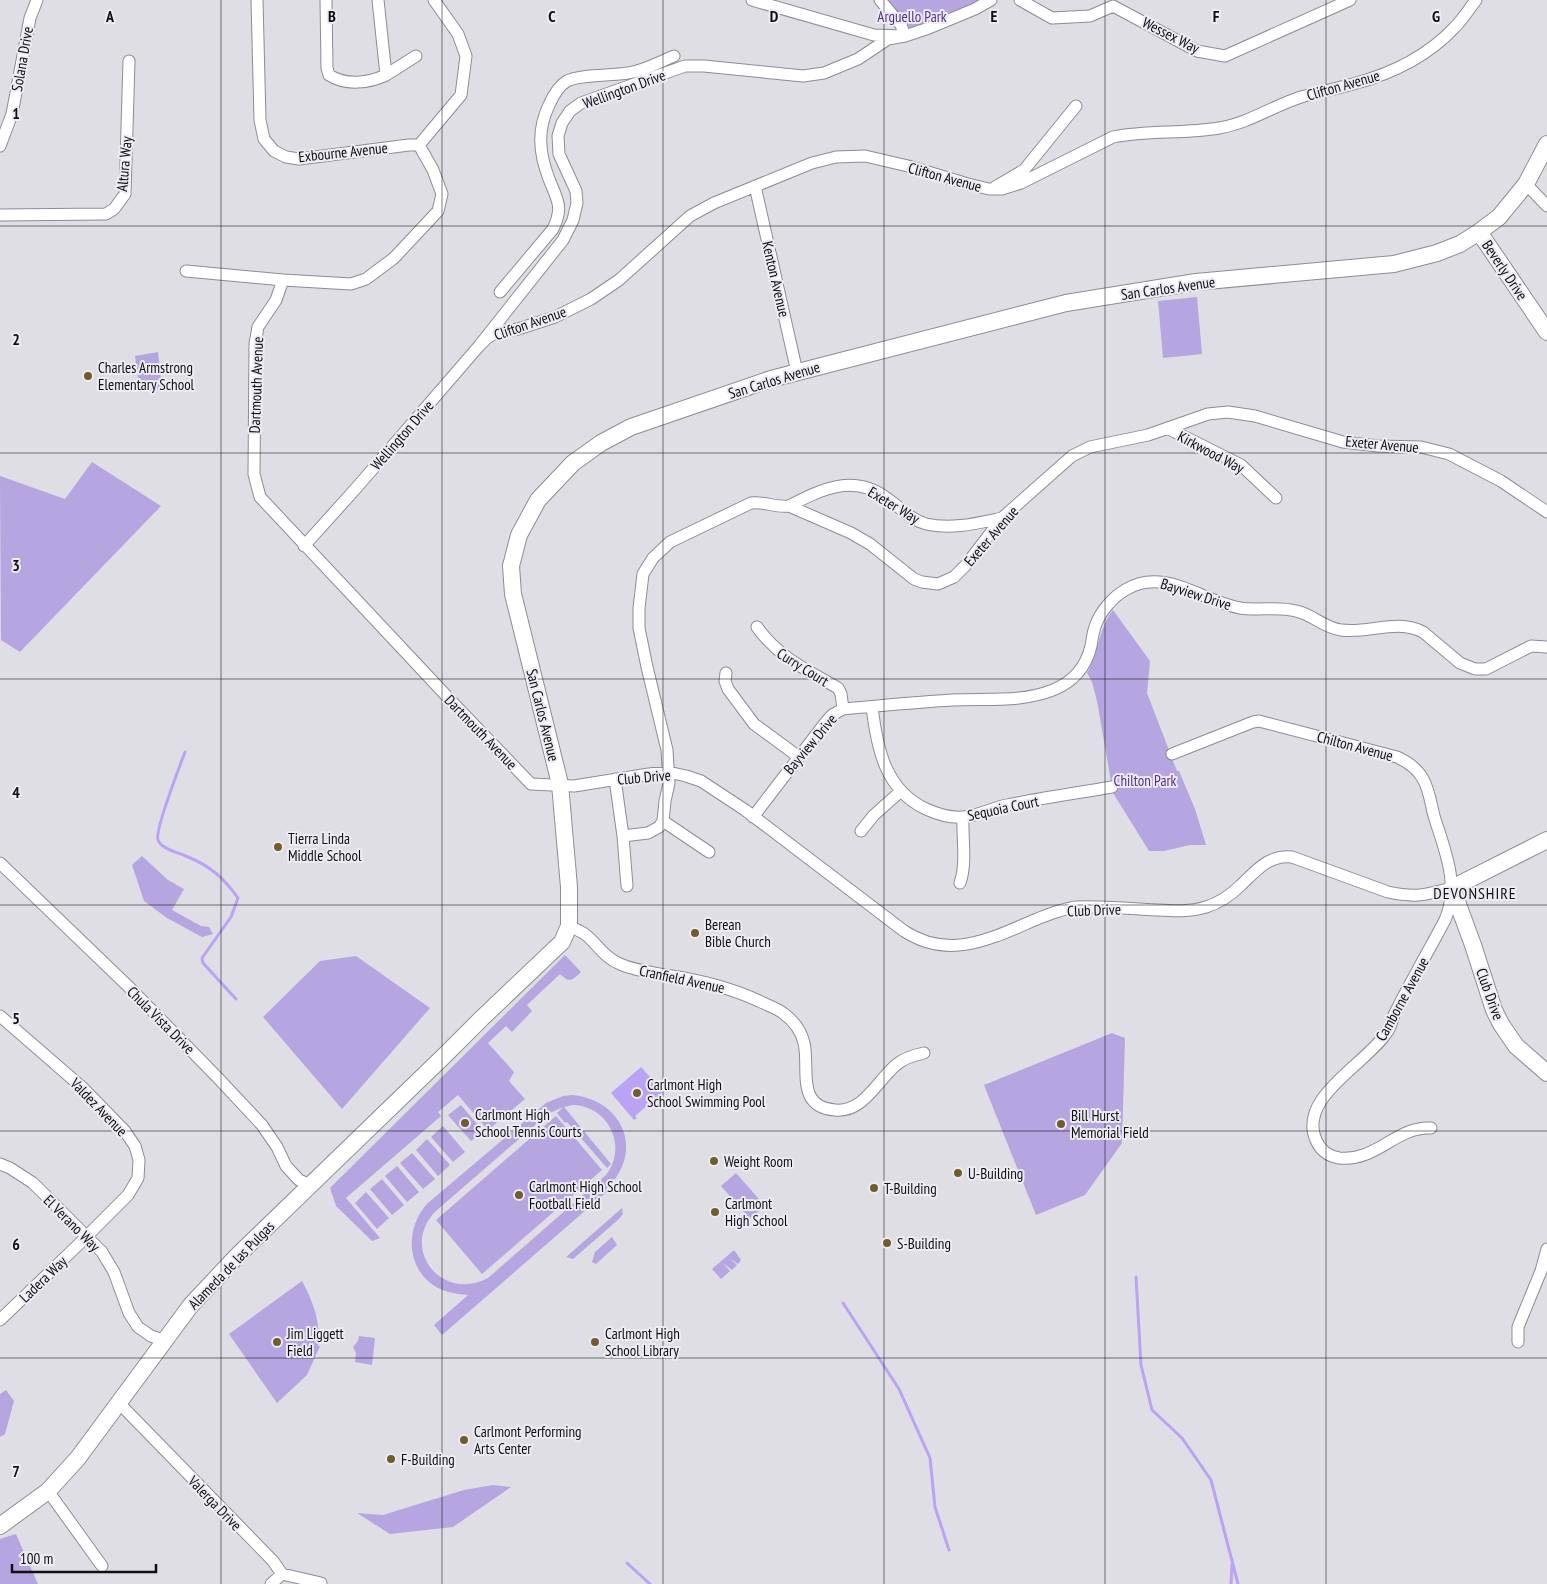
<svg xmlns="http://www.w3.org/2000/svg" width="1547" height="1584" font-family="'PT Sans Narrow',sans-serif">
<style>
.green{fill:#b5a5e0;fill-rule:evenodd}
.water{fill:#baa2f5}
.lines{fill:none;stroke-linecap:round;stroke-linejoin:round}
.stream{stroke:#baa2f5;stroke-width:3}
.street-casing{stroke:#8d8c93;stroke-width:13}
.secondary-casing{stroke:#8d8c93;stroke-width:18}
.street{stroke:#fff;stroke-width:11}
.secondary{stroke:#fff;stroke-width:16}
.grid{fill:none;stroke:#100f11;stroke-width:1;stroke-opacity:0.55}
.poi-dot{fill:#715d2c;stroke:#edebf3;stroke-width:2}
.labels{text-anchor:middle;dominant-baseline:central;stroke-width:4;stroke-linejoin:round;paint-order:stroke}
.park-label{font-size:15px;fill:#553090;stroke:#edebf3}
.street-label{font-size:15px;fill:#100f11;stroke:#edebf3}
.poi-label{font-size:15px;fill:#100f11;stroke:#edebf3;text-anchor:start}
.neighbourhood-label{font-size:16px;letter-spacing:1px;fill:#100f11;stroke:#edebf3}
.grid-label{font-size:16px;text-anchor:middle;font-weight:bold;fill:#100f11;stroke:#edebf3;stroke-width:4;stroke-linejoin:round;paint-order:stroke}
</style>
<rect width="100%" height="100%" fill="#e0dee5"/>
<path class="green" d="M880 0H988L905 36Z
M1197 297 1202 354 1163 358 1158 301Z
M158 352 162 389 140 392 135 356Z
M92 462 161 506 20 652 1 640 0 476 65 499Z
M1113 610 1150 661 1147 693 1177 771H1179L1195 809 1206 845H1190L1164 851H1149L1113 793 1097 701 1092 682 1087 673C1099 652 1098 629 1113 610Z
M142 856 168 880 184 889 172 910 201 926 209 927 213 934 202 937 167 918 144 901 132 865Z
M565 955 581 972C572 981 569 983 560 974L527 1005 532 1011 512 1032 506 1026 488 1043 514 1072 509 1081 525 1099 488 1130 458 1095 438 1112 441 1116 346 1198 380 1238 372 1241 336 1206 330 1188Z
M356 956 430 1008 342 1109 263 1017 320 961Z
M1112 1033 1125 1038 1122 1143 1085 1195 1036 1215 984 1085Z
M572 1095C623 1100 645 1151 607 1188L609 1190 442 1335 434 1325 468 1295C458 1294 448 1293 438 1288 406 1271 404 1228 428 1203L546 1103 563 1096ZM573 1105C609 1106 628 1147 606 1175L488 1278C441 1303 398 1247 437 1210L548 1114 563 1107 557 1113 565 1123 567 1122 607 1168 611 1164 564 1107Z
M461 1105 483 1131 471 1141 448 1115Z
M556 1116 602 1170 482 1274 436 1220Z
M443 1126 465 1152 453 1162 431 1137Z
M427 1139 450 1165 438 1176 416 1150Z
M412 1153 435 1179 423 1189 400 1163Z
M397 1166 419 1192 407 1202 385 1176Z
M736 1173 765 1206 750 1219 721 1186Z
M382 1179 404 1205 392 1215 370 1189Z
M366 1192 389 1218 377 1229 355 1203Z
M622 1208 623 1214 619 1219 573 1259 566 1257Z
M612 1237 617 1245 596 1264 592 1262 595 1252Z
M734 1250 741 1260 738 1264 729 1258 737 1265 732 1270 723 1263 730 1271 721 1279 712 1269Z
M302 1281C313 1301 321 1322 318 1346H320L307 1375 277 1403 229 1334Z
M359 1336 375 1338 372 1365 355 1362 356 1353 353 1347 358 1341Z
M6 1390 14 1401 5 1434 0 1437V1394Z
M493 1485 511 1487 453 1527 390 1534 357 1513 383 1515 464 1490Z
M16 1534 38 1584H0V1539Z"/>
<path class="water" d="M641 1067 663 1092 635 1116 637 1118 634 1120 611 1093Z"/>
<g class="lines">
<path class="stream" d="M185 752C180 766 154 831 158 840 161 849 180 853 188 857 210 866 224 878 238 898L231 917 202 958 203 963 236 999
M1136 1277 1141 1365 1152 1410 1182 1438 1211 1480 1238 1584
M843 1303 899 1389 930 1458 935 1507 949 1550
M627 1563 650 1584
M1231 1584 1232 1565"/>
<defs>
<path id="street" d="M257 0 260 120 264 139 274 151 286 157 299 159 409 145H419
M326 0 327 68 329 75C346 86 369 83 386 75L378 0
M434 0 458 34 466 56 461 95 419 145 433 170 442 194 438 211 394 258 366 279 351 284 283 280 276 300 258 327 255 344 254 474 260 497 455 705 531 784 574 786 649 774 668 772 686 776 701 781 745 810 904 931C950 961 992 938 1037 919 1050 914 1064 908 1077 907 1104 906 1131 909 1157 910 1174 911 1190 912 1206 907 1219 903 1231 895 1241 885 1257 870 1268 855 1292 857L1388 892C1415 898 1426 895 1452 888
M752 0 874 35 905 36 901 25 880 0
M1020 0 1052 18 1090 16 1113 6 1197 51 1225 56 1350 0
M386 75 416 56
M0 146 12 114 30 18 37 0
M1526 184 1547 206
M755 186 797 372
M995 187 1024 170 1076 106
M0 215 106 214 114 209 125 194 129 61
M186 271 283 280
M500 292 553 229C564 206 557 200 549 179 539 153 537 130 549 105 553 96 558 86 567 81 581 74 611 76 628 73 644 71 659 62 674 56
M479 346 487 338 495 333 518 329 555 317 591 299 619 280 690 216 714 203 812 163 836 157 865 156 908 166 968 184 989 189H1002L1021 183 1113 137C1148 130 1184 134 1219 128 1249 123 1273 106 1301 97 1318 92 1336 89 1353 84 1391 74 1428 56 1455 27 1463 19 1469 9 1476 0
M1167 428 1241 465 1276 498
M789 506C822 489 854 473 888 499 901 508 911 520 926 524 951 530 978 523 1002 518
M304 546 358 486 479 346 563 240 573 220 577 203 576 191 559 154 558 136 562 123 570 111 581 103 685 66H704L803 76 824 73 858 59 888 39 905 36 929 28 975 9 991 0
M757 627C778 657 807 670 838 688L841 694 843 709
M726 673 725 681 728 689 754 724 799 757
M872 707C877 748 885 790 926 809 937 814 951 818 963 817 978 816 992 808 1007 805 1042 798 1077 793 1112 787
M1172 754 1253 722 1259 721 1397 757C1408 762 1417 768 1423 779 1429 789 1431 804 1434 816 1445 851 1460 885 1445 920 1428 952 1410 983 1394 1015 1392 1020 1391 1027 1387 1032 1368 1063 1297 1097 1316 1140 1320 1150 1328 1156 1339 1158 1377 1162 1396 1126 1431 1128
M615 779 623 836 627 886
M753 817 825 723 832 715 843 709C879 706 916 702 952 700 986 698 1020 703 1053 690 1073 682 1086 667 1091 646 1092 639 1093 631 1096 624 1101 611 1113 597 1125 590 1164 566 1201 601 1240 608 1258 611 1278 606 1296 611 1312 614 1324 628 1341 630 1369 634 1397 618 1423 632L1460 663 1475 669H1486L1531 646 1547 647
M663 821 709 852
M861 831 874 815 901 791
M623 836 648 833 659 827 663 821 665 801 669 783 667 750 647 667 639 628V608L643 574 653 558 670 542 751 503C764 501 776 508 789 506L851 533 870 544 914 579 922 582 938 584 954 577 966 565 1002 518 1072 456 1090 447 1148 435 1208 414 1228 412 1255 416 1343 442 1378 446 1421 447 1449 454 1501 481 1547 512
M0 863 131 989 218 1078 262 1125 277 1147 286 1166 299 1180 311 1185
M960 883C967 862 962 839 963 817
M569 926C575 929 581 931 586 935 598 945 605 958 620 964 636 971 655 973 672 976 703 981 731 988 759 1001 767 1005 776 1008 783 1013 794 1021 801 1030 804 1043 810 1068 795 1107 835 1110 863 1113 877 1081 896 1065 904 1058 914 1055 924 1053
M0 1016 84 1089 124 1130 135 1146 139 1160 138 1178 128 1195 77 1246 0 1320
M0 1164 10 1168 33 1183 102 1252 114 1272 129 1313 138 1327 151 1336 163 1340
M1518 1342V1327L1541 1271 1547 1249
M119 1403 273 1561 282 1574 321 1583
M48 1491 102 1566
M271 1584 282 1574"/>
<path id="secondary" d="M1479 232 1547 332
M1547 840 1452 888 1473 945 1494 1010 1501 1024 1516 1046 1547 1073
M0 1526 48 1491 78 1458 191 1305 237 1256 446 1054 482 1018 562 942 569 926V887L560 784 513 594 511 566 519 535 538 500 573 463 601 443 631 427 771 379 1066 303 1196 282 1394 264 1437 253 1460 244 1479 232 1499 217 1526 184 1547 144"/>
</defs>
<use href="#street" class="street-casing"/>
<use href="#secondary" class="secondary-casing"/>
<use href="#street" class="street"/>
<use href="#secondary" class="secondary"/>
</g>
<path class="grid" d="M221 0V1584M442 0V1584M663 0V1584M884 0V1584M1105 0V1584M1326 0V1584M0 226H1547M0 453H1547M0 679H1547M0 905H1547M0 1131H1547M0 1358H1547"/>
<g class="poi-dot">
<circle cx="88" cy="376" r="5"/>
<circle cx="278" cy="847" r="5"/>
<circle cx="695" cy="933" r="5"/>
<circle cx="637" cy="1093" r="5"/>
<circle cx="465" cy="1123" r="5"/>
<circle cx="1061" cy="1124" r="5"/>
<circle cx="714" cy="1161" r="5"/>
<circle cx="958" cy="1173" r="5"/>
<circle cx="874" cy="1188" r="5"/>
<circle cx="519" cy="1195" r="5"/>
<circle cx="715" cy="1212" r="5"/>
<circle cx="887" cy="1243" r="5"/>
<circle cx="277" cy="1342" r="5"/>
<circle cx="595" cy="1342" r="5"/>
<circle cx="464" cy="1440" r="5"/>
<circle cx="391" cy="1459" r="5"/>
</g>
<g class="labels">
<g class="park-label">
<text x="912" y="16">Arguello Park</text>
<text x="1145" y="780">Chilton Park</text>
</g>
<g class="street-label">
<text transform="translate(1171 35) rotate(27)">Wessex Way</text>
<text transform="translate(22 59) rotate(-80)">Solana Drive</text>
<text transform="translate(1343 85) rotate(-16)">Clifton Avenue</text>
<text transform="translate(624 89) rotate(-20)">Wellington Drive</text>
<text transform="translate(343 152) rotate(-6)">Exbourne Avenue</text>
<text transform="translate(124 164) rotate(-85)">Altura Way</text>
<text transform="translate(945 177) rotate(15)">Clifton Avenue</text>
<text transform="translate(1505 270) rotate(56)">Beverly Drive</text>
<text transform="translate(776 279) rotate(77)">Kenton Avenue</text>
<text transform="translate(1168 288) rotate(-8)">San Carlos Avenue</text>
<text transform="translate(530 323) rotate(-19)">Clifton Avenue</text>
<text transform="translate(774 380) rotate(-17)">San Carlos Avenue</text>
<text transform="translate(256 385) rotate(-88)">Dartmouth Avenue</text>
<text transform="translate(402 435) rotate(-49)">Wellington Drive</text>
<text transform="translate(1382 444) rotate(5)">Exeter Avenue</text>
<text transform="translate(1211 452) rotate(28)">Kirkwood Way</text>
<text transform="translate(894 505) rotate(31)">Exeter Way</text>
<text transform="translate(991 536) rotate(-49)">Exeter Avenue</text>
<text transform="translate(1196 594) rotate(18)">Bayview Drive</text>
<text transform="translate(803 667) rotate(32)">Curry Court</text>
<text transform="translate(543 715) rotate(76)">San Carlos Avenue</text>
<text transform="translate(481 732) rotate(46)">Dartmouth Avenue</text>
<text transform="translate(810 744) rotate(-50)">Bayview Drive</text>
<text transform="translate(1355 746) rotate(15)">Chilton Avenue</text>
<text transform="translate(644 777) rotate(-5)">Club Drive</text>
<text transform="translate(1003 808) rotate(-12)">Sequoia Court</text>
<text transform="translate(1094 910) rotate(-2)">Club Drive</text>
<text transform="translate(682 979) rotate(12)">Cranfield Avenue</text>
<text transform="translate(1490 994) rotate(70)">Club Drive</text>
<text transform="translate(1402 999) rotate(-61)">Camborne Avenue</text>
<text transform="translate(161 1020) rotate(45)">Chula Vista Drive</text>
<text transform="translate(99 1107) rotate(46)">Valdez Avenue</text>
<text transform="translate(72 1223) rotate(45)">El Verano Way</text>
<text transform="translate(231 1265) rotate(-46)">Alameda de las Pulgas</text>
<text transform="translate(43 1279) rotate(-44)">Ladera Way</text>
<text transform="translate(215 1503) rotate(46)">Valerga Drive</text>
</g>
<g class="poi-label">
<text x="98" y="367">Charles Armstrong<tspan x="98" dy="17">Elementary School</tspan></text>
<text x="288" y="838">Tierra Linda<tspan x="288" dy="17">Middle School</tspan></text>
<text x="705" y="924">Berean<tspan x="705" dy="17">Bible Church</tspan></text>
<text x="647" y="1084">Carlmont High<tspan x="647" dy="17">School Swimming Pool</tspan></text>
<text x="475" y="1114">Carlmont High<tspan x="475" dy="17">School Tennis Courts</tspan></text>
<text x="1071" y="1115">Bill Hurst<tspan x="1071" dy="17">Memorial Field</tspan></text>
<text x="724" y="1161">Weight Room</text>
<text x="968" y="1173">U-Building</text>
<text x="529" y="1186">Carlmont High School<tspan x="529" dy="17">Football Field</tspan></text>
<text x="884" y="1188">T-Building</text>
<text x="725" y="1203">Carlmont<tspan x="725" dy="17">High School</tspan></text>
<text x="897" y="1243">S-Building</text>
<text x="287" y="1333">Jim Liggett<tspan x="287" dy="17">Field</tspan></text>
<text x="605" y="1333">Carlmont High<tspan x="605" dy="17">School Library</tspan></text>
<text x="474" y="1431">Carlmont Performing<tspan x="474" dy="17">Arts Center</tspan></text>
<text x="401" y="1459">F-Building</text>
</g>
<g class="neighbourhood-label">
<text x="1475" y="893">DEVONSHIRE</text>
</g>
</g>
<g class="grid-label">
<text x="110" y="22">A</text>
<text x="332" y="22">B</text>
<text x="552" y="22">C</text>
<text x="774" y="22">D</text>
<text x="994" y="22">E</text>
<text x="1216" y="22">F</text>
<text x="1436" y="22">G</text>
<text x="16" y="119">1</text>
<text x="16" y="345">2</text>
<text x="16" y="571">3</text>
<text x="16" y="798">4</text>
<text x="16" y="1024">5</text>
<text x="16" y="1250">6</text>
<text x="16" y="1477">7</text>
</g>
<path d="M12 1564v8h144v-8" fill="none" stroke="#100f11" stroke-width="2.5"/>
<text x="20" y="1564" font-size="15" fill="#100f11" stroke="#edebf3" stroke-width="4" paint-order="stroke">100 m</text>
</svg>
